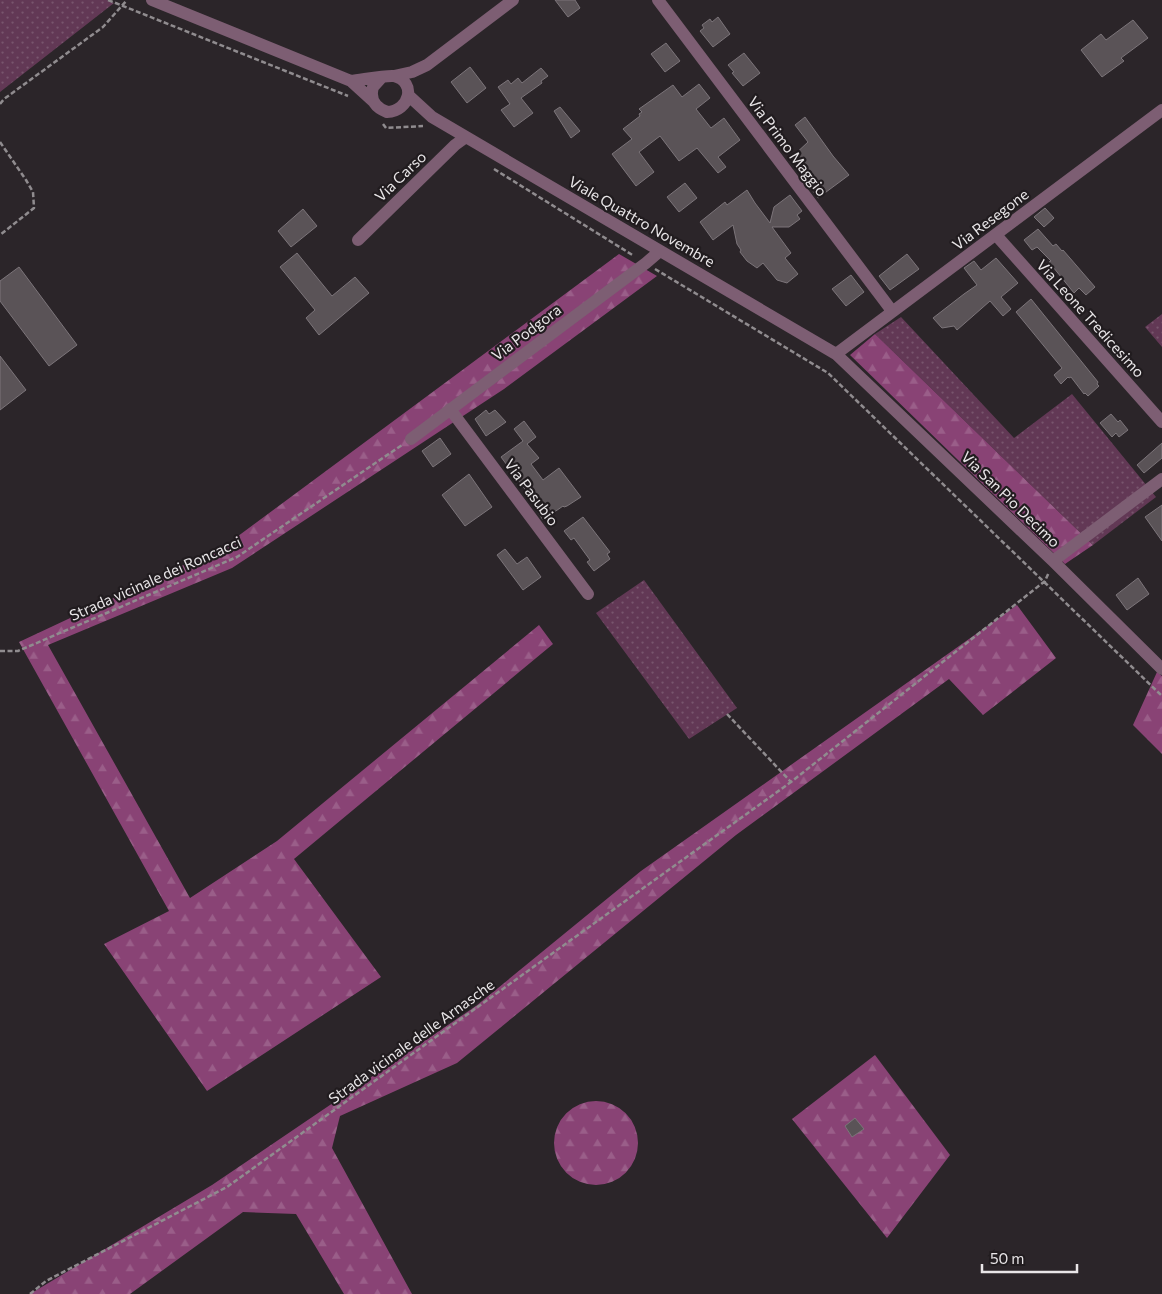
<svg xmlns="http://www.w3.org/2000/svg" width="1162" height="1294" font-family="Commissioner,sans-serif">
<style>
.green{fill:url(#green-dots)}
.forest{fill:url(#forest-firs)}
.building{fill:#5a5357;stroke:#7c757a}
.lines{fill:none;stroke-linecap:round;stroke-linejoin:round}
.path{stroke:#908c8f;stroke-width:2.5;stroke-dasharray:5 2.5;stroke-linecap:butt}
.minor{stroke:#7d5e73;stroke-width:12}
.labels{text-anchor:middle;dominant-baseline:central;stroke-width:4.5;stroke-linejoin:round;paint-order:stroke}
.street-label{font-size:15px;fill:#e9e6e8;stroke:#211c1f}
</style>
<defs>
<pattern id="green-dots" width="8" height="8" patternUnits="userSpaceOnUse" patternTransform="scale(1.25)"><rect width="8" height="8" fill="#623855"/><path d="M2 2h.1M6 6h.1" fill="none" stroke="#78556d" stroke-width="1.8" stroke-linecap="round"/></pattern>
<pattern id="forest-firs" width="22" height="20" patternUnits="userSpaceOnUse" patternTransform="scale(1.25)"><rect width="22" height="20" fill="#894375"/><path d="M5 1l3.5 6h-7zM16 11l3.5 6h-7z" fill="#9a5e89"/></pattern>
</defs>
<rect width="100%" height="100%" fill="#2b2529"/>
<path class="green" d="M0 0H107L114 3 0 92Z
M1162 314V347L1145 327Z
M901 317 1014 438 1072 394 1156 497 1093 545 875 334Z
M644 580 737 708 689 739 596 613Z"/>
<path class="forest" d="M619 254 657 276 504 389 232 568 48 645 190 898 277 841 539 625 553 644 294 859 381 977 207 1091 104 944 169 911 19 642 226 545Z
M875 334 1093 545 1065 564 850 355Z
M1017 605 1056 658 983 715 949 679 736 835 457 1063 340 1116 332 1148 412 1294H344L296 1214 243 1212 130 1294H30L212 1185 476 1006 641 871Z
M1157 672 1162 676V754L1133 725Z
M875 1055 950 1155 887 1238 792 1119Z
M554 1143a42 42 0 1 1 84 0a42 42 0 1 1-84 0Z"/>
<path class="building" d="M555 0H575L580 8 568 17Z
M718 17 730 34 713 47 700 31 704 28 702 25 710 19 712 22Z
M1133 20 1148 38 1121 58 1124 61 1102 77 1081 50 1101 34 1106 40Z
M666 43 680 61 665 72 651 54Z
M744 53 760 73 743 86 732 73 734 72 728 65Z
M470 67 486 88 467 103 451 82Z
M541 68 548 76 541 81 542 83 521 98 533 113 514 127 501 110 510 104 498 87 508 80 511 84 518 78 522 83Z
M699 84 710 98 696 109 711 128 724 118 740 140 718 157 726 167 718 173 697 148 679 161 660 136 639 152 654 172 636 186 612 154 632 139 623 129 640 116 639 114 642 112 639 109 673 85 682 97Z
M560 107 580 131 571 138 554 111Z
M805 117 833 156 849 175 818 198 812 190 817 186 793 156 808 142 795 125Z
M685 183 697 198 679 212 667 197Z
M747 190 755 203 770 223 774 207 790 195 802 211 797 215 800 219 789 227H772L791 253 785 258 798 274 787 283 777 280 763 263 757 268 747 261 740 252 741 250 737 244 733 225 713 240 700 222 725 202 727 205Z
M1045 208 1054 218 1044 227 1034 217Z
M303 209 317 226 291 247 278 231Z
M1038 229 1053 246 1056 244 1062 251 1063 250 1095 287 1086 295 1079 288 1074 293 1049 262 1051 261 1037 247 1032 250 1024 240Z
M297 253 332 296 355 277 369 293 319 335 306 318 315 310 280 267Z
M907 254 919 269 890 290 879 276Z
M996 258 1018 283 1001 297 1011 309 1003 316 990 301 957 330 954 326 942 328 933 318 964 294 977 285 964 268 974 261 981 270Z
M19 267 77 345 49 366 0 301V281Z
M851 275 864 292 846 306 832 289Z
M1031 299 1098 382 1097 384 1099 386 1088 396 1085 393 1084 394 1071 377 1069 378 1068 377 1061 384 1054 375 1062 368 1016 312Z
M0 356 26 390 0 410Z
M486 410 489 414 495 410 506 422 486 436 475 419Z
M1111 414 1118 422 1120 420 1128 430 1119 437 1116 433 1112 437 1100 423Z
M524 421 536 437 527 444 539 458 531 464 543 480 559 468 581 497 567 506 564 507 563 506 543 520 537 511 538 509 533 500 501 457 523 441 514 429Z
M440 438 451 454 433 467 422 451Z
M1162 443V458L1144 473 1137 465Z
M469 474 492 507 465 526 442 495Z
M1162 505V541L1145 517Z
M583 517 610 552 607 554 610 559 594 571 587 562 590 560 574 538 571 540 564 531Z
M505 549 517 564 527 557 541 577 523 590 497 555Z
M1138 578 1149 594 1127 610 1116 595Z
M855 1118 864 1129 852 1137 845 1126Z"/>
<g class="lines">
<path class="path" d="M108 0 348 96
M0 104 4 99 103 27 127 0
M383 124 386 128 423 126
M0 142 26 180 33 192 34 208 0 235
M494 169 634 256
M655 269 828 373 1162 696
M0 651H18L237 557 402 445
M727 714 791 782 1045 581 1049 572
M30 1294 46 1281 227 1187 791 782"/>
<path class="minor" d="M152 0 351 81 373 101
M658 0 892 311
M394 76 412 72 427 65 513 0
M351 81C361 80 386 75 394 76 417 82 410 111 387 112 376 108 369 100 373 87L382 77
M408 95 432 117 836 354 1053 561 1162 669
M996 235 1162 422
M358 240 455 145 466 137
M836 354 1162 110
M450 409 588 594
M411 439 646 263 660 251
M1053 561 1162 479"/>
</g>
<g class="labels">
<g class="street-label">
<text transform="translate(788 146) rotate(53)">Via Primo Maggio</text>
<text transform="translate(400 176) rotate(-44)">Via Carso</text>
<text transform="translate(990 219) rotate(-37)">Via Resegone</text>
<text transform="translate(642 221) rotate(30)">Viale Quattro Novembre</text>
<text transform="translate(1091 318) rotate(48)">Via Leone Tredicesimo</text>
<text transform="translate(526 332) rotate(-37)">Via Podgora</text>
<text transform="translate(532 492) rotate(53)">Via Pasubio</text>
<text transform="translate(1011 499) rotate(44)">Via San Pio Decimo</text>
<text transform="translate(155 578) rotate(-24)">Strada vicinale dei Roncacci</text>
<text transform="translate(411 1041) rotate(-36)">Strada vicinale delle Arnasche</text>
</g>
</g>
<path d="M982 1264v8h95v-8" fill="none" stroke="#e9e6e8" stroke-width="2.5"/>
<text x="990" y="1264" font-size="15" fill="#e9e6e8" stroke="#211c1f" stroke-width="4" paint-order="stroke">50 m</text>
</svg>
